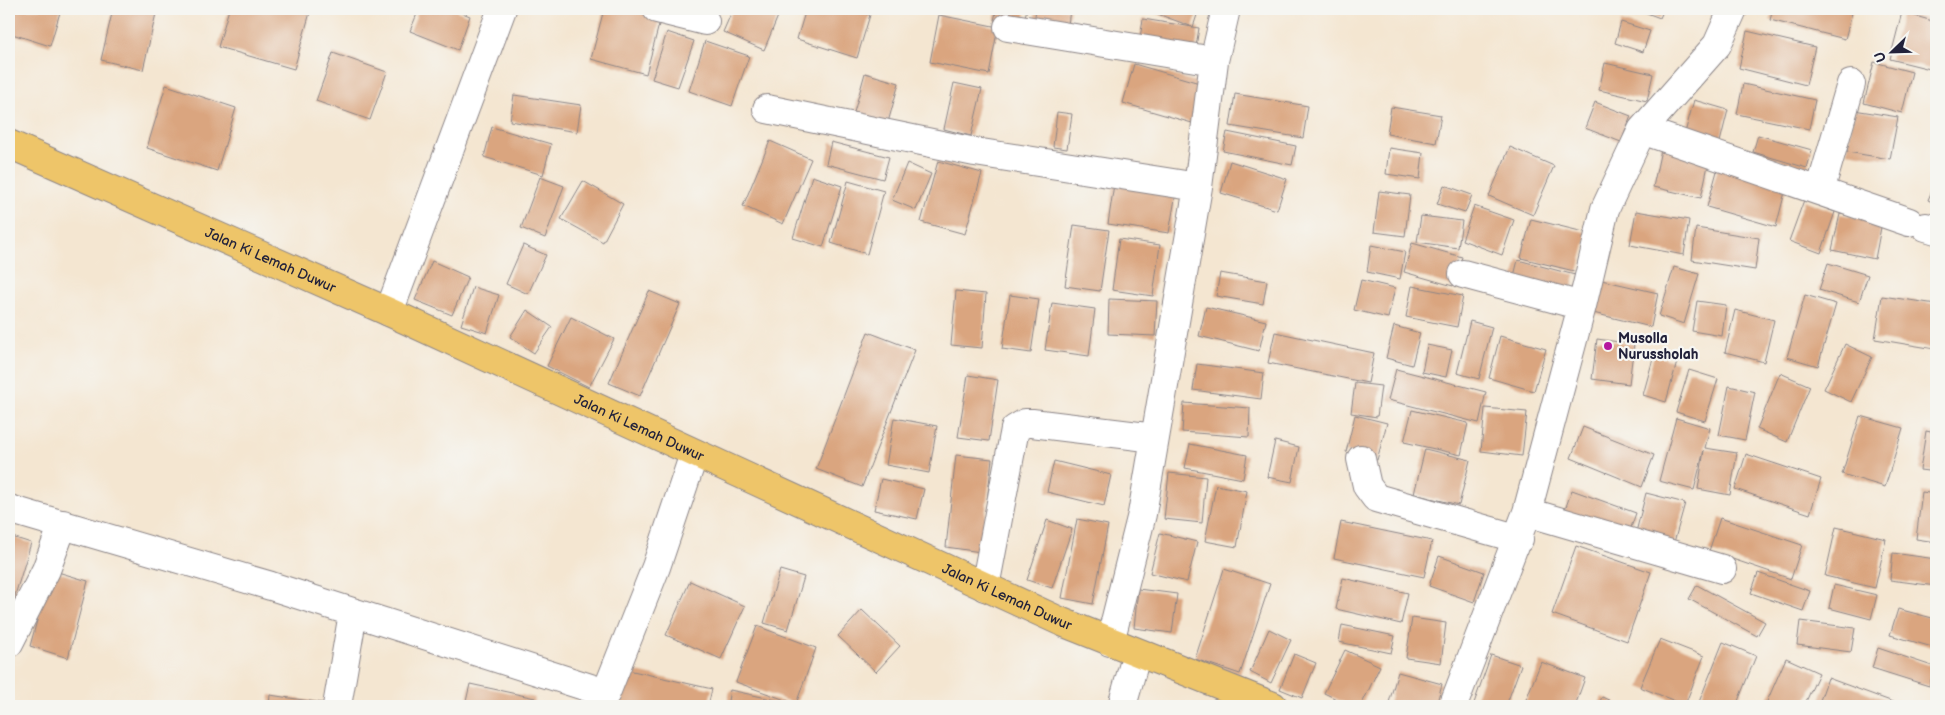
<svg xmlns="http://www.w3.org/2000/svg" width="1945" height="715" font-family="'Balsamiq Sans',sans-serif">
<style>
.building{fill:#daa57f}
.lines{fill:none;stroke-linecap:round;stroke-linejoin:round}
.minor-casing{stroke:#8b8486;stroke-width:30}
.major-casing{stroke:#8b8486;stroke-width:30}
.minor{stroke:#fff;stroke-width:28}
.major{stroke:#eec569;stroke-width:28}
.poi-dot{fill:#b5179e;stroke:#f6f6f2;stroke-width:2}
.labels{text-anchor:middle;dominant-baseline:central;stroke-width:4.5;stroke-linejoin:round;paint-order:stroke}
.street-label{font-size:14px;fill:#22223b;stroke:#f6f6f2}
.poi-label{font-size:14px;font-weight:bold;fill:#22223b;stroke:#f6f6f2;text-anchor:start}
</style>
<rect width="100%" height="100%" fill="#f6f6f2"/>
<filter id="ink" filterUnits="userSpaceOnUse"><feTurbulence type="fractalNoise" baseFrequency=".02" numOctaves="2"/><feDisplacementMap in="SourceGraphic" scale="10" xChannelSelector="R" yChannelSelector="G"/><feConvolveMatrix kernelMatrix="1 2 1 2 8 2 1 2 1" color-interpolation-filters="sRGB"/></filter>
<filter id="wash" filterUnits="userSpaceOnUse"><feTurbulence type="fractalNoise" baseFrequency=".0096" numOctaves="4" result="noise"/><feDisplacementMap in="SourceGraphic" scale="20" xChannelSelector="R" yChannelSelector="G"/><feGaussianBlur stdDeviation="1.12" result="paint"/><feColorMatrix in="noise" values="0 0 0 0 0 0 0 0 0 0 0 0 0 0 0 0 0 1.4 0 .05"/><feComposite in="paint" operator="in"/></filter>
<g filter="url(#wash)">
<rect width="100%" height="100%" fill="#f4e6d1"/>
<g id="blocks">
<path class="building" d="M9 9H61L50 46 9 33Z
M113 9H157L143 70 101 60Z
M229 9H311L294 69 218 47Z
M419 9H452L470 16 458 50 410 31Z
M604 9H631L661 17 646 74 591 59Z
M733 9H781L764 50 723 32Z
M806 9H851L870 15 857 58 797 39Z
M997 9H1027L1022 28 994 20Z
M1036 9H1070L1067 34 1033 30Z
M1144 9H1199L1193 27Z
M1636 9H1664L1660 18Z
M1773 9H1853L1845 39 1770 20Z
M1902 12 1936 22V46L1930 69 1890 59Z
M939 15 998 27 989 74 930 62Z
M1143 19 1199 28 1195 53 1139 44Z
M1621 22 1650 31 1643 52 1615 43Z
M1747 31 1815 47 1806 85 1739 68Z
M667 32 694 41 678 87 652 79Z
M705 41 749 56 732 106 689 91Z
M333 53 387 72 370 120 316 101Z
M1874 62 1912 72 1902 113 1864 103Z
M1605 63 1653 74 1647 101 1599 90Z
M1134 64 1203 84 1192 123 1123 103Z
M865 73 899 83 885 133 851 123Z
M954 83 982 89 971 136 944 129Z
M1743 84 1815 100 1809 129 1737 114Z
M166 85 236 108 217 171 147 148Z
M1235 94 1308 106 1303 138 1230 126Z
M514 95 581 105 577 132 510 121Z
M1694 100 1728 110 1718 150 1683 140Z
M1595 102 1631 116 1621 142 1585 128Z
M1391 107 1441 115 1436 143 1387 134Z
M1854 110 1898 117 1890 159 1847 152Z
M1057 112 1072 114 1067 149 1053 147Z
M492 127 551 144 543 175 484 157Z
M1227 132 1296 146 1292 165 1223 151Z
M1758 135 1812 150 1807 168 1753 152Z
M770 141 811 159 783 224 743 206Z
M831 142 889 157 883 179 826 164Z
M1662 145 1710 156 1701 198 1653 187Z
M1510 147 1554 166 1533 215 1489 196Z
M1389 148 1423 153 1420 179 1386 174Z
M938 161 982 173 965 234 921 222Z
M1230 161 1287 179 1277 210 1221 193Z
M907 163 931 174 916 210 892 200Z
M1719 164 1787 184 1776 227 1707 207Z
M812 176 842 186 823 247 793 238Z
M540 177 564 186 545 238 521 228Z
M583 181 623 204 603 242 561 219Z
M848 181 884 191 867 254 831 243Z
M1936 181V204L1928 200Z
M1114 184 1176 193 1169 233 1108 224Z
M1444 185 1472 195 1465 213 1437 204Z
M1379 191 1410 195 1405 236 1374 232Z
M1804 200 1835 212 1821 253 1789 241Z
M1474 206 1514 220 1502 255 1462 240Z
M1636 211 1689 220 1684 255 1630 245Z
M1840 214 1882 222 1875 259 1832 250Z
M1421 216 1462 221 1458 248 1417 242Z
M1531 219 1588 233 1578 272 1521 258Z
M1074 225 1109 230 1100 291 1065 286Z
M1696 228 1759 238 1755 270 1692 260Z
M1119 239 1160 245 1153 296 1112 290Z
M1412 243 1462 257 1453 286 1404 272Z
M523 245 546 255 528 294 506 284Z
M1371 245 1405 252 1400 279 1367 272Z
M1518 260 1575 275 1569 299 1512 284Z
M432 261 468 277 452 315 415 300Z
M1828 263 1868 275 1859 302 1819 290Z
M1674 267 1699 274 1684 324 1659 316Z
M1220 273 1267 281 1263 304 1216 296Z
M1597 279 1658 293 1651 327 1589 312Z
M1361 280 1395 288 1388 318 1354 310Z
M1412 286 1463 296 1457 327 1406 317Z
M473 287 499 295 487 333 461 325Z
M649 291 680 304 640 396 609 383Z
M956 291 986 294 982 348 951 345Z
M1010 295 1039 299 1031 353 1002 349Z
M1805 295 1836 304 1818 366 1787 357Z
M1882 296 1936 304 1935 349 1875 339Z
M1109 299 1157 301 1155 336 1108 334Z
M1697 301 1726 305 1722 336 1692 331Z
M1052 303 1095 309 1089 356 1045 350Z
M1206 307 1266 321 1259 351 1199 336Z
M527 310 552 327 534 353 510 337Z
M1735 310 1774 320 1764 362 1725 352Z
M571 317 614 339 589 387 547 366Z
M1470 321 1492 327 1479 379 1457 373Z
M1394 326 1420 333 1412 365 1386 358Z
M868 332 915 350 862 487 816 469Z
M1275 332 1374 353 1368 383 1268 363Z
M1500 336 1546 349 1534 391 1489 378Z
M1597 339 1634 344 1629 384 1592 379Z
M1845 344 1872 357 1851 402 1824 389Z
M1427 345 1452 350 1446 377 1422 372Z
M1654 355 1677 362 1666 402 1643 395Z
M1197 364 1264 373 1261 399 1193 390Z
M1396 369 1486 392 1479 423 1388 400Z
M1689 370 1718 379 1705 421 1676 412Z
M1780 373 1810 386 1787 442 1757 429Z
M968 375 998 380 989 441 958 437Z
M1355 383 1381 386 1377 417 1351 413Z
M1729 386 1755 392 1745 440 1719 435Z
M1184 403 1250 408 1249 437 1182 432Z
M1485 408 1527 412 1522 456 1481 451Z
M1412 410 1468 423 1461 455 1404 442Z
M1355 415 1387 423 1377 460 1346 452Z
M1860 416 1903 428 1885 487 1842 474Z
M894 418 937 426 929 473 886 465Z
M1676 418 1710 428 1705 448 1737 453 1730 495 1698 489 1704 450 1694 490 1659 481Z
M1583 427 1654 455 1642 487 1571 458Z
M1926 431 1936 433V472L1920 470Z
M1275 441 1299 447 1292 482 1267 477Z
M1190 444 1247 455 1243 479 1185 468Z
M1425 449 1470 460 1459 505 1414 494Z
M1746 454 1821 479 1810 514 1735 489Z
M956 455 992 459 981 552 946 547Z
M1054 461 1111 475 1104 506 1047 492Z
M1169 473 1206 477 1202 523 1164 519Z
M881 479 924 489 917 519 874 510Z
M1216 485 1247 491 1237 547 1205 541Z
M1572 490 1636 513 1627 539 1563 515Z
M1922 492 1936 494V542L1916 539Z
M1646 493 1685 503 1673 546 1635 536Z
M1720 518 1802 545 1791 579 1709 551Z
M1077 519 1108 525 1093 604 1062 598Z
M1047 520 1072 529 1052 588 1027 580Z
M1341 522 1432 541 1424 577 1334 558Z
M1836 527 1886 539 1875 588 1825 576Z
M1160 533 1197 542 1187 582 1150 573Z
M9 536 31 543 9 615Z
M1576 546 1651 572 1627 641 1552 614Z
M1893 553 1936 559V586L1890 580Z
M1439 556 1484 572 1474 602 1429 586Z
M1224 569 1270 584 1240 674 1195 659Z
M51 570 88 581 68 658 30 646Z
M780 570 804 577 788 630 764 623Z
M1758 573 1810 591 1803 611 1751 593Z
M1343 578 1408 593 1401 624 1336 609Z
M690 581 745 606 721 659 666 635Z
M1697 585 1765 622 1757 636 1689 599Z
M1834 585 1877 595 1871 619 1829 608Z
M1138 589 1177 594 1172 633 1134 628Z
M1898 609 1936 619V648L1890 635Z
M862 610 900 646 876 672 838 636Z
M1412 618 1446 623 1441 663 1406 658Z
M1800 621 1855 628 1851 652 1797 645Z
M1342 625 1395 636 1391 653 1339 642Z
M757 626 816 648 796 704 736 682Z
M1269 629 1291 640 1271 683 1250 672Z
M1660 639 1704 656 1685 705 1640 687Z
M1723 642 1756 656 1736 706H1710L1699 702Z
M1878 648 1935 667 1929 686 1872 668Z
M1345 650 1380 666 1361 706H1351L1324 693Z
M1294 654 1316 663 1302 698 1280 689Z
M1491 655 1521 665 1506 706H1473Z
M1786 658 1819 673 1804 706H1765Z
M1541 662 1585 678 1575 706H1538L1525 702Z
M624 669 712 689 708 706H615Z
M1398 672 1442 684 1436 706H1388Z
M1828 678 1904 706H1818Z
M470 684 535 698 533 706H465Z
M730 690 785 702V706H727Z
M270 695 323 703 322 706H269Z
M1602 697 1622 706H1598Z"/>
</g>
</g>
<g filter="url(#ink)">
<use href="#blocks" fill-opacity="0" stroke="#8b8486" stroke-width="1"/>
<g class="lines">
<defs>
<path id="minor" d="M657 9 705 21
M1008 27 1214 61
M767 109 975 152 1198 187
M1642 130 1909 222
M1820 191 1851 84
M1926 227 1936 230
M1463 274 1582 306
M389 312 502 9
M1361 459 1367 486 1376 498 1519 539
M9 509 271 586 606 693 656 567 694 454
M1527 512 1722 569
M985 587 1015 429 1025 423H1032L1155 438
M1110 642 1142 514 1198 187 1214 61 1226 9
M9 643 46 570 63 524
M337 706 353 613
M1122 706 1137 653
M1453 706 1527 512 1582 306 1605 209 1642 130 1717 45 1733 9"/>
<g id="major">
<path id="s1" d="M9 144 389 312 1062 622 1273 706"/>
</g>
</defs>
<use href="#minor" class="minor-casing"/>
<use href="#major" class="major-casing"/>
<use href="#minor" class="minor"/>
<use href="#major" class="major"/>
</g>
</g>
<circle class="poi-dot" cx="1608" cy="346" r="5"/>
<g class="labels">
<g class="street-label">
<text stroke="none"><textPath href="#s1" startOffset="286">Jalan Ki Lemah Duwur</textPath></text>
<text stroke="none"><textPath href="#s1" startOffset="691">Jalan Ki Lemah Duwur</textPath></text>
<text stroke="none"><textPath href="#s1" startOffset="1096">Jalan Ki Lemah Duwur</textPath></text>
</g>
<g class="poi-label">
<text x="1618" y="338">Musolla<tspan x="1618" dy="16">Nurussholah</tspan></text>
</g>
</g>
<rect width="1945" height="715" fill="none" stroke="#f6f6f2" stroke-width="30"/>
<g transform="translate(1892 52) rotate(247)" stroke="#f6f6f2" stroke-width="4" paint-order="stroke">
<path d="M0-4L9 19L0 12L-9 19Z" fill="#22223b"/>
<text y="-8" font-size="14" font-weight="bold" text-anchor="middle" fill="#22223b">U</text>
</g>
</svg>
